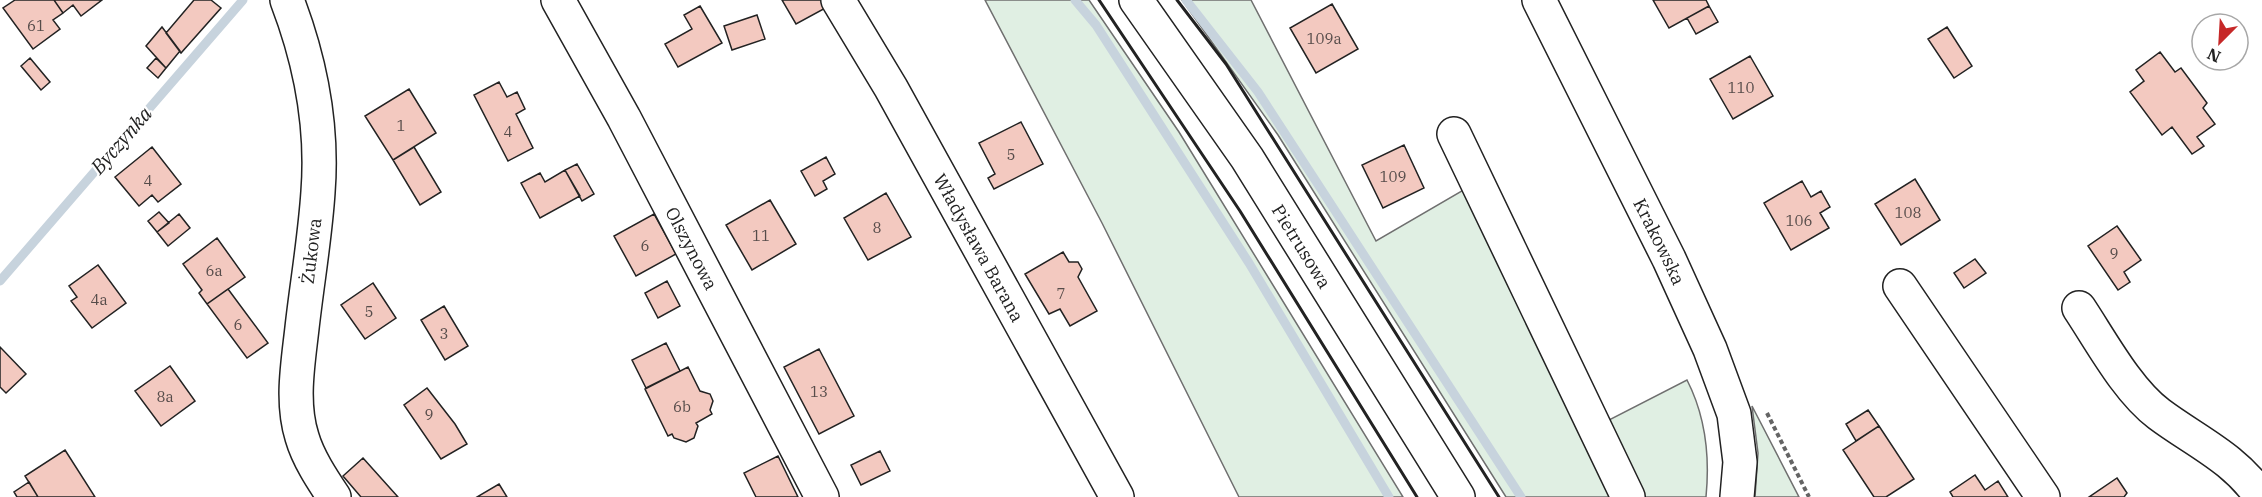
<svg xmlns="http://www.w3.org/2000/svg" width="2262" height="497" font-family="'IBM Plex Serif',serif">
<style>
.green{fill:#e0efe3;stroke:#6f6f6f;stroke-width:1.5}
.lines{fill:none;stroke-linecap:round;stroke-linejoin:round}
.stream{stroke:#c7d3dd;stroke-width:9}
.building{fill:#f3c9c0;stroke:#222;stroke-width:1.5}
.minor-casing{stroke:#222;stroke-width:36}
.major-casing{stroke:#222;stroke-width:36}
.path{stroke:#646464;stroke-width:4;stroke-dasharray:4.5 3;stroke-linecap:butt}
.minor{stroke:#fff;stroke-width:33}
.major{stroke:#fff;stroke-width:33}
.wall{stroke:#222;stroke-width:3}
.labels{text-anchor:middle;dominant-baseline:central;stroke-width:4.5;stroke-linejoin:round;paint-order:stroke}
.number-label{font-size:15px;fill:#564c4a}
.street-label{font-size:18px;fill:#222;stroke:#fff}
.water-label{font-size:20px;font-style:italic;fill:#222;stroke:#fff}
</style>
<rect width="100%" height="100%" fill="#fff"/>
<path class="green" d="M985 0H1089L1179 132 1403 497H1239L1102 223Z
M1182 0H1251L1376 241 1484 178 1620 497H1506L1278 135Z
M1687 380C1706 417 1710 456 1706 497H1640L1605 422Z
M1752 406 1799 497H1755L1758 453Z"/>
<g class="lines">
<path class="stream" d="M1075 0 1096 25 1249 263 1389 497
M1186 0 1258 92 1521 497
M0 281 243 0"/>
</g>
<path class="building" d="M15 0H54L63 13 53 20 60 29 33 49 3 8Z
M54 0H102L81 16 73 5 63 13Z
M194 0H211L221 8 181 53 166 33Z
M782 0H828L831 5 796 24Z
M1653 0H1706L1709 6 1669 28Z
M1332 4 1358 49 1316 73 1290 28Z
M700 6 722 43 678 67 665 44 692 29 684 15Z
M1709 6 1718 22 1696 34 1687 18Z
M757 15 765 39 732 50 724 26Z
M162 27 180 51 166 68 146 46Z
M1947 27 1972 66 1954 78 1928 39Z
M2160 52 2175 72 2181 68 2207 103 2203 108 2215 124 2197 137 2204 146 2192 154 2172 127 2162 135 2130 92 2144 81 2136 70Z
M1750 56 1773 96 1733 119 1710 79Z
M30 58 50 82 41 90 21 66Z
M156 58 166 68 158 78 147 68Z
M499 82 507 97 517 92 525 109 516 114 533 148 508 161 474 95Z
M409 89 436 133 393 160 365 116Z
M1021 122 1043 164 994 189 988 178 995 174 979 143Z
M1404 145 1424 188 1383 208 1362 165Z
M152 147 181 184 158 202 152 195 139 206 115 177Z
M414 147 441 192 420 205 393 160Z
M826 157 835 174 823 181 827 189 815 196 801 171Z
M577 164 594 194 582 201 565 170Z
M565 170 580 196 540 218 521 183 540 173 545 182Z
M1915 179 1940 220 1901 245 1875 204Z
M1802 181 1811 197 1821 191 1830 207 1820 213 1829 228 1791 250 1764 203Z
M886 193 911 237 868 260 844 218Z
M770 200 796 244 752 270 726 225Z
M159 212 169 223 157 232 148 221Z
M179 214 190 228 168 246 157 232Z
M654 214 676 254 636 276 614 236Z
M2117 226 2141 260 2124 272 2130 282 2118 290 2088 246Z
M217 238 245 277 207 304 199 293 202 290 183 264Z
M1063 252 1069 262H1078L1082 269 1078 277 1097 311 1070 326 1060 309 1049 314 1025 274Z
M1975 259 1986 273 1964 288 1954 273Z
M98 265 126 303 92 328 71 301 77 297 69 286Z
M667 281 680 306 658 318 645 293Z
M373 283 396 318 365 339 341 305Z
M228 289 268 343 247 358 207 304Z
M444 306 468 346 445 360 421 320Z
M666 343 680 371 646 388 632 360Z
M0 347 26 374 6 393 0 387Z
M819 349 854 416 819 434 784 367Z
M170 366 195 401 161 426 135 391Z
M688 367 700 391 710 394 713 401 710 410 712 414 696 423 698 426 694 438 686 442 674 438 672 434 668 436 645 389Z
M427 388 455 424 467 444 441 459 404 405Z
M1868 410 1879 426 1856 441 1846 424Z
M1879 426 1914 479 1886 497H1874L1843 450Z
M65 450 95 497H38L25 476Z
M880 451 890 471 861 485 851 465Z
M778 456 798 497H756L744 473Z
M363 458 398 497H361L343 476Z
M1975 475 1985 490 1998 481 2008 497H1953L1950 492Z
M2117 478 2127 493 2124 497H2089Z
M29 482 38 497H17L14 492Z
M499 484 507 497H477Z"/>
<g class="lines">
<defs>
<g id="minor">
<path d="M287 0C310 60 323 127 318 192 315 238 307 283 302 328 298 364 291 402 302 437 308 458 322 479 334 497"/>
<path id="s1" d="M558 0 624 118 822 497"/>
<path id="s2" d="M838 0 891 88 1117 497"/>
<path id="s3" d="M1539 0 1669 259 1710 349 1734 414 1740 462 1737 497"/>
<path d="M1454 134 1628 497"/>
<path d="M1900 286 2043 497"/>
<path d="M2079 308C2101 341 2127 390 2159 414 2195 441 2235 458 2261 497"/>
</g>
<g id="major">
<path id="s4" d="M1136 0 1247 158 1458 497"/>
</g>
</defs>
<use href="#minor" class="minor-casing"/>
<use href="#major" class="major-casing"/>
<path class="path" d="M1767 413 1809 497"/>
<use href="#minor" class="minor"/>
<use href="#major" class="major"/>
<path class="wall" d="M1099 0 1240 211 1417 497
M1177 0 1226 64 1499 497"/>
</g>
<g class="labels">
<g class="number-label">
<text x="36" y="25">61</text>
<text x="1324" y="38">109a</text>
<text x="1741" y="87">110</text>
<text x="401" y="125">1</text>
<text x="508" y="131">4</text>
<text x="1011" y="154">5</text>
<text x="1393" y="176">109</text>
<text x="148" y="180">4</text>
<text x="1908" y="212">108</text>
<text x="1799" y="220">106</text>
<text x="877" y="227">8</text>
<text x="761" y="235">11</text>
<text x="645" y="245">6</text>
<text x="2114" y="253">9</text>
<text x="214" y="270">6a</text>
<text x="1061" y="293">7</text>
<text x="99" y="299">4a</text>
<text x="369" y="311">5</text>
<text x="238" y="324">6</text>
<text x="444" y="333">3</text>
<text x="819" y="391">13</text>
<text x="165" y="396">8a</text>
<text x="682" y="406">6b</text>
<text x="429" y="414">9</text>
</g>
<g class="street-label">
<text stroke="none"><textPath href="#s3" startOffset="270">Krakowska</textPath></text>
<text stroke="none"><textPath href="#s4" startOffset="297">Pietrusowa</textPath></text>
<text stroke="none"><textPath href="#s1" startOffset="282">Olszynowa</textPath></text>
<text stroke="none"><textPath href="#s2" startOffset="285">Władysława Barana</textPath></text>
<text transform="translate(311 251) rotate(-83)">Żukowa</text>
</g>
<g class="water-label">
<text transform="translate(121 140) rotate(-49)">Byczynka</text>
</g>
</g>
<g transform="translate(2220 42) rotate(204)"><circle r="28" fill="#ffffff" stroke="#a7a7a7" stroke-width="1.5"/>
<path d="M0-4.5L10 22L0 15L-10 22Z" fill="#c62828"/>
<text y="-9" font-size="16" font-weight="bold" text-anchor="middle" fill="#222222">N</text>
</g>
</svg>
